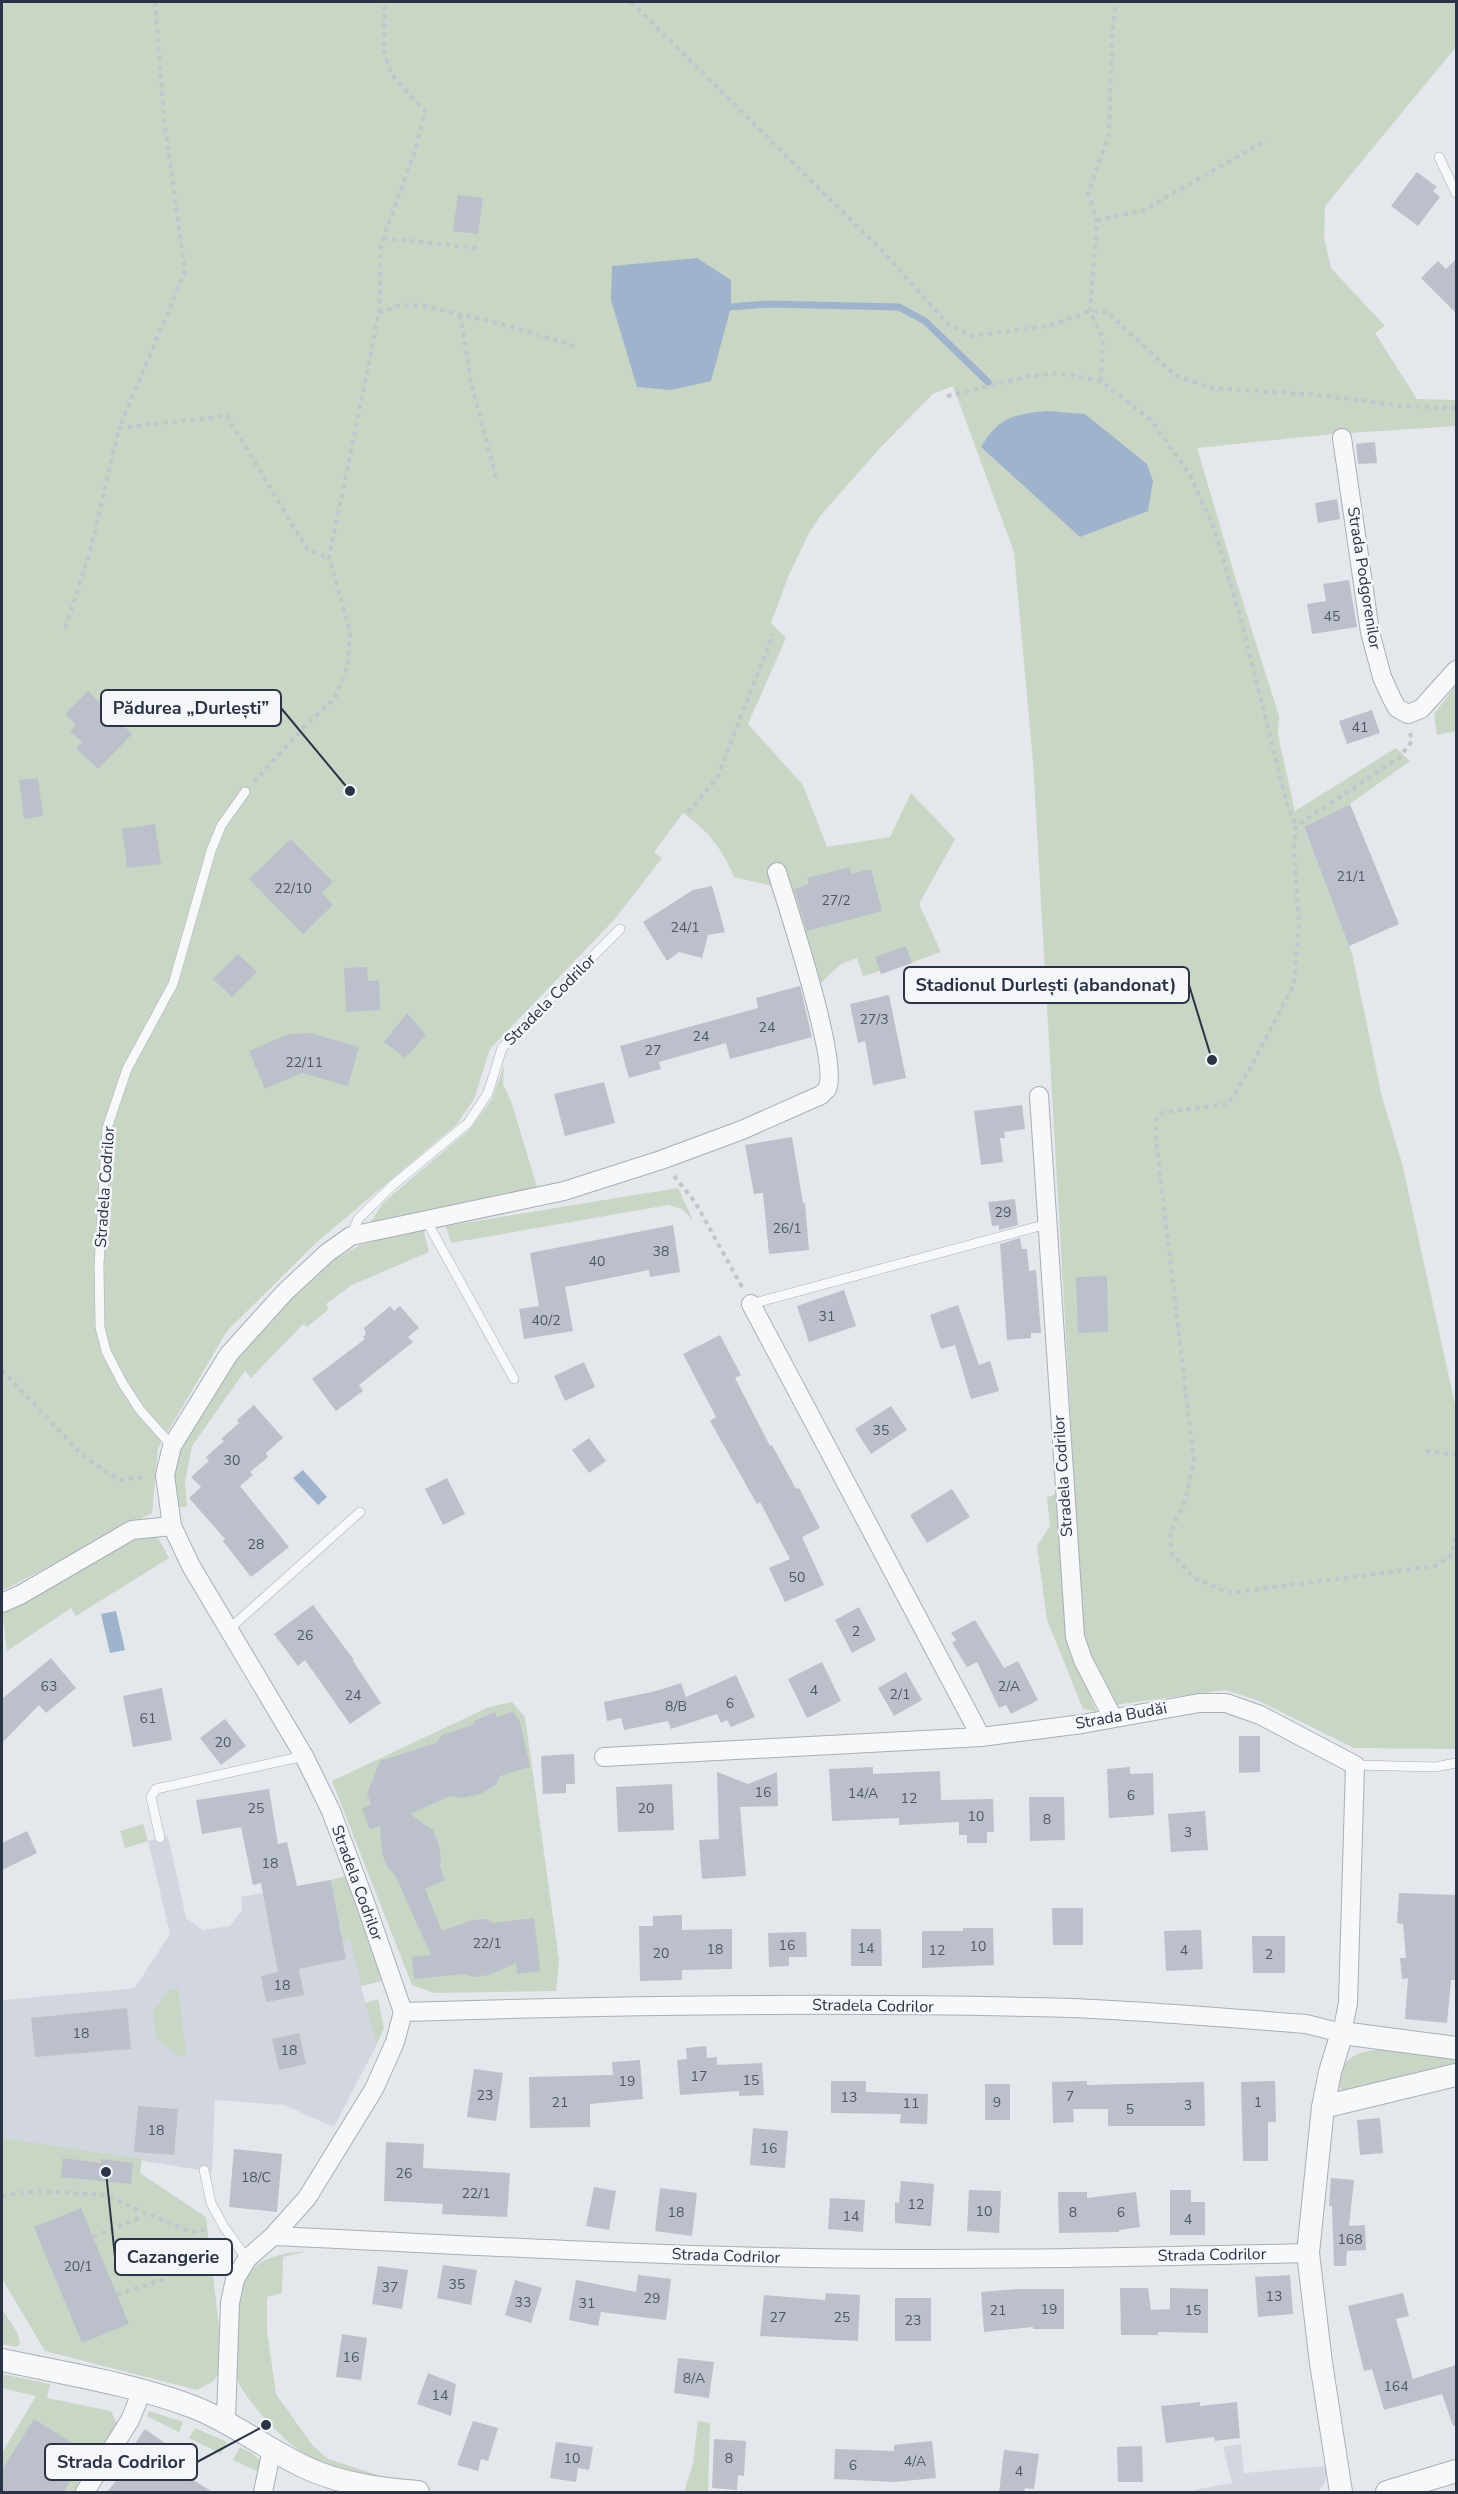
<svg xmlns="http://www.w3.org/2000/svg" width="1458" height="2494" font-family="'Nunito Sans',sans-serif">
<style>
.built{fill:#d2d6de}
.green{fill:#c9d6c5}
.water{fill:#9fb4cc}
.lines{fill:none;stroke-linecap:round;stroke-linejoin:round}
.stream{stroke:#9fb4cc;stroke-width:7}
.building{fill:#bbc0ca}
.service-casing{stroke:#a9aeb7;stroke-width:10}
.minor-casing{stroke:#a9aeb7;stroke-width:20}
.tertiary-casing{stroke:#a9aeb7;stroke-width:24}
.path{stroke:#c2c5cb;stroke-width:4;stroke-dasharray:4.5 4.5;stroke-linecap:butt}
.service{stroke:#f7f8fa;stroke-width:9}
.minor{stroke:#f7f8fa;stroke-width:18}
.tertiary{stroke:#f7f8fa;stroke-width:22}
.labels{text-anchor:middle;dominant-baseline:central;stroke-width:5;stroke-linejoin:round;paint-order:stroke}
.number-label{font-size:14px;fill:#4f5766}
.street-label{font-size:16px;fill:#2b3445;stroke:#f4f6f9}
.leader{fill:none;stroke:#2b3445;stroke-width:2}
.callout-dot{fill:#2b3445;stroke:#f4f6f9;stroke-width:2}
.callout{fill:#f4f6f9;stroke:#2b3445;stroke-width:2}
.callout-label{font-size:18px;text-anchor:middle;font-weight:bold;fill:#2b3445}
</style>
<rect width="100%" height="100%" fill="#e4e7ec"/>
<path class="built" d="M168 1836 186 1918 203 1930 230 1926 242 1910 241 1897 331 1880 343 1939 350 1937 363 1994 377 2044 334 2127 284 2105 215 2100 212 2172 2 2138V2000L129 1989 136 1986 170 1934 148 1841Z
M1241 2444 1244 2473 1327 2466 1328 2473 1323 2486 1317 2492H1195L1194 2490 1232 2483 1223 2447Z"/>
<path class="green" d="M2 2H1456V47L1325 206 1324 237 1331 268 1385 326 1375 333 1417 399 1456 400V426L1334 434 1197 448 1236 580 1279 716 1278 735 1295 811 1396 748 1410 761 1350 804 1304 828 1352 953 1382 1097 1402 1163 1456 1409V1749L1354 1748 1257 1700 1225 1690 1114 1705 1089 1658 1083 1635 1033 762 1014 552 953 386 933 394 880 448 821 515 809 533 788 577 771 623 786 638 748 724 803 785 827 847 890 837 911 793 955 839 919 904 941 952 881 974 880 971 863 976 857 958 841 964 821 983 801 986 803 970 774 889 768 885 734 877C723 849 707 830 683 813L654 852 662 858 614 920 490 1049 474 1099 457 1124 317 1242 227 1331 158 1448 152 1513 2 1591Z
M1456 685V731L1437 735 1434 714Z
M504 1065 503 1084 511 1101 537 1187 370 1223 384 1202 470 1129 492 1099Z
M678 1188 693 1220 682 1209 668 1205 451 1243 446 1226Z
M423 1228 429 1252 352 1285 326 1304 329 1309 307 1327 303 1324 251 1378 245 1371 192 1446 185 1482 187 1507H177L174 1479 178 1452 236 1355 290 1296 327 1264 360 1245Z
M1057 1494 1080 1672 1097 1712 1083 1709 1047 1620 1037 1546 1050 1526 1047 1497Z
M137 1534H156L169 1558 76 1616 71 1608 7 1651 2 1612Z
M512 1702 525 1717 559 1960 556 1991 435 1993 412 1985 332 1781 489 1707Z
M143 1824 148 1841 125 1848 120 1831Z
M346 1876 382 1981 361 1986 350 1938 343 1940 331 1880Z
M170 1989H178L187 2057H181L156 2039 153 2010Z
M378 1999 384 2028 377 2044 365 2003Z
M1384 2049 1456 2055V2069L1343 2090 1336 2086C1342 2056 1356 2052 1384 2049Z
M2 2138 142 2159 140 2173 206 2217 222 2351 218 2374 214 2381 197 2390 45 2351 2 2279Z
M308 2251 283 2257 282 2293 267 2297V2331L276 2394 313 2446 328 2459 381 2476 414 2480 413 2484C375 2481 323 2470 293 2446 275 2431 250 2404 239 2384 234 2374 238 2354 238 2343 239 2283 238 2256 308 2251Z
M2 2309 18 2334 20 2344 16 2347 2 2344Z
M2 2374 50 2384 47 2398 111 2411 119 2429 76 2492H2V2453L36 2396 2 2388Z
M149 2411 183 2422 179 2432 147 2416Z
M698 2421 710 2423 708 2492H684L693 2464Z
M195 2428 227 2442 221 2454 189 2438Z
M240 2447 252 2453 262 2462 261 2473 233 2460Z"/>
<path class="water" d="M697 258 731 280V307L711 381 671 390 637 387 611 300 612 266Z
M1047 411 1085 414 1147 464 1153 481 1148 511 1080 537 981 447C999 417 1014 414 1047 411Z
M303 1470 327 1497 318 1505 293 1478Z
M116 1611 125 1650 110 1653 101 1614Z"/>
<g class="lines">
<path class="stream" d="M731 307 768 304 899 307 925 321 988 382"/>
</g>
<path class="building" d="M1417 172 1437 187 1433 191 1440 197 1418 226 1391 206Z
M458 195 483 198 478 234 453 231Z
M1456 259V313L1421 278 1438 261 1446 269Z
M1375 442 1377 463 1358 464 1356 444Z
M1337 499 1340 519 1318 523 1315 503Z
M1349 580 1357 627 1312 634 1307 604 1326 601 1323 584Z
M88 691 132 734 98 769 76 748 82 742 70 731 76 725 65 714Z
M1372 710 1380 733 1347 744 1339 721Z
M38 778 43 816 24 819 19 780Z
M1350 804 1399 924 1349 946 1304 827Z
M155 824 161 864 127 868 122 829Z
M291 839 333 882 322 893 333 905 303 934 249 879Z
M850 867 851 874 871 869 882 911 807 931 794 889 809 884 807 878Z
M712 886 725 932 708 935 702 958 679 952 667 961 643 922 693 890Z
M906 946 912 963 881 974 875 957Z
M238 954 257 972 232 997 213 979Z
M367 967 368 981 379 980 380 1010 346 1012 344 968Z
M800 986 812 1037 730 1059 726 1043 659 1062 661 1069 629 1078 620 1046 758 1008 756 998Z
M889 995 906 1078 873 1085 865 1041 858 1043 850 1004Z
M407 1013 426 1035 405 1058 384 1042Z
M311 1033 359 1047 348 1086 302 1073 265 1089 249 1051 289 1034Z
M604 1082 615 1123 565 1136 554 1094Z
M1022 1105 1025 1129 1004 1132 1005 1138H1000L1003 1162 981 1165 974 1111Z
M792 1137 803 1203H805L809 1250 769 1254 763 1193 754 1194 745 1145Z
M1015 1199 1018 1225 999 1230V1225L992 1226 988 1202Z
M673 1225 680 1272 650 1277 649 1270 565 1287 573 1331 524 1339 519 1309 539 1306 530 1253Z
M1020 1238 1022 1249H1027L1029 1271 1036 1270 1041 1333H1031V1338L1007 1340 1000 1244Z
M1107 1276 1108 1332 1078 1333 1076 1277Z
M844 1290 856 1326 809 1342 797 1306Z
M958 1305 979 1365 990 1361 999 1391 971 1399 955 1345 941 1349 930 1315Z
M390 1306 394 1311 400 1306 419 1328 408 1337 413 1342 359 1385 363 1391 336 1411 312 1379 365 1339 363 1337 366 1334 364 1328Z
M720 1335 741 1375 735 1378 770 1446 772 1445 796 1489 799 1488 820 1528 802 1537 824 1585 785 1602 769 1568 790 1559 760 1502 757 1504 710 1421 716 1417 683 1354Z
M584 1362 595 1387 565 1401 554 1376Z
M254 1405 283 1438 266 1453 268 1457 250 1472 253 1475 240 1486 289 1547 251 1577 223 1541 225 1539 189 1498 201 1487 191 1477 209 1461 206 1457 224 1441 221 1439 239 1423 237 1420Z
M891 1406 907 1430 871 1454 855 1429Z
M589 1438 606 1461 589 1473 572 1450Z
M447 1478 465 1514 443 1525 425 1489Z
M952 1489 970 1517 927 1543 910 1515Z
M313 1605 354 1660 353 1661 381 1703 350 1724 305 1660 298 1666 274 1634Z
M859 1607 876 1640 852 1653 835 1620Z
M975 1620 1004 1668 1018 1661 1038 1700 1011 1714 1006 1705 999 1708 977 1662 967 1667 952 1643 956 1640 951 1633Z
M51 1658 76 1688 46 1713 39 1705 2 1743V1699Z
M822 1662 841 1701 807 1718 788 1679Z
M906 1672 922 1700 894 1716 878 1688Z
M736 1675 755 1717 731 1727 727 1720 721 1723 717 1714 671 1729 668 1721 624 1730 621 1718 607 1721 604 1702 656 1691 681 1683 686 1697Z
M162 1688 172 1740 133 1747 123 1696Z
M513 1711 520 1722 530 1767 500 1776 496 1785 480 1794 463 1798 450 1796 410 1814 433 1830 438 1842 441 1857 440 1867 445 1880 425 1889 442 1931 473 1920 486 1919 494 1923 534 1918 540 1971 517 1974 516 1963 489 1975 474 1977 465 1974 414 1979 412 1957 431 1955 395 1875 388 1868 382 1854 380 1826 370 1829 362 1809 371 1804 367 1794 380 1761 436 1743 442 1735 475 1724 474 1721 495 1712 497 1718Z
M225 1719 246 1746 221 1765 200 1738Z
M1239 1736H1260V1772L1239 1773Z
M574 1754 575 1784H566V1793L543 1794 541 1756Z
M873 1767V1774L940 1771 941 1800 993 1799 994 1832H987V1843H967V1835H959V1822L899 1825V1818L832 1821 829 1769Z
M1130 1767V1774L1153 1773 1154 1815 1109 1818 1107 1769Z
M717 1772 748 1784 777 1772 778 1806 740 1807 746 1876 702 1879 699 1840 719 1839Z
M672 1784 674 1830 618 1832 616 1787Z
M269 1789 278 1844 287 1842 297 1886 331 1880 346 1959 299 1969 304 1995 266 2002 261 1976 278 1972 261 1883 253 1885 241 1827 202 1834 196 1800Z
M1029 1797H1064L1065 1840 1030 1841Z
M1205 1811 1208 1850 1171 1852 1168 1814Z
M27 1831 37 1853 2 1870V1843Z
M1399 1893 1456 1895V1980H1451L1447 2023 1405 2019 1408 1978 1402 1979 1400 1958H1406L1403 1924 1397 1923Z
M1052 1908H1083V1945H1053Z
M682 1915V1930L732 1929V1969L682 1970V1980L640 1981 639 1926H653V1916Z
M963 1928H993L994 1965 922 1968V1931H963Z
M851 1929H881L882 1966H851Z
M1201 1930 1203 1969 1166 1971 1164 1931Z
M806 1932 807 1957H789V1966L769 1967 768 1933Z
M1252 1936H1285V1973H1253Z
M127 2008 131 2049 35 2057 31 2018Z
M299 2033 306 2064 279 2070 272 2039Z
M706 2046 707 2058 717 2057V2065L762 2063 764 2095 739 2096V2091L680 2095 677 2060 687 2059 686 2048Z
M640 2060 643 2099 590 2104V2127L530 2128 529 2077 613 2075 612 2062Z
M474 2069 503 2073 496 2121 467 2117Z
M831 2081H866V2092L928 2094 927 2124 900 2123 901 2114 831 2113Z
M1087 2081V2085L1204 2082 1205 2126H1108V2109H1073L1074 2122 1053 2123 1052 2082Z
M1275 2081 1276 2122H1268V2161H1243L1241 2082Z
M985 2084H1010V2120H985Z
M138 2106 178 2109 174 2155 134 2152Z
M1380 2118 1383 2153 1360 2155 1357 2120Z
M753 2128 788 2131 785 2168 750 2165Z
M386 2142 424 2144 423 2168 510 2173 507 2217 442 2214 443 2204 384 2201Z
M234 2149 282 2154 277 2212 229 2207Z
M63 2158 101 2163V2159L133 2163 131 2184 61 2177Z
M1331 2178 1354 2180 1349 2226 1365 2225 1366 2250 1347 2251 1346 2266H1334L1332 2206H1329Z
M901 2181 934 2184 931 2226 895 2223V2202L899 2203Z
M594 2187 616 2191 609 2230 586 2226Z
M660 2188 697 2193 692 2236 655 2231Z
M969 2190 1001 2191 999 2233 967 2231Z
M1170 2190H1191V2202H1205V2235H1170Z
M1058 2192H1087V2198L1136 2192 1140 2227 1119 2230V2232L1059 2233Z
M830 2198 865 2200 863 2232 828 2229Z
M81 2208 129 2324 82 2343 34 2227Z
M443 2265 477 2270 471 2305 437 2298Z
M378 2266 408 2270 402 2309 372 2304Z
M638 2275 671 2279 666 2320 601 2312 598 2326 569 2320 576 2280 636 2292Z
M1290 2275 1293 2314 1258 2317 1255 2277Z
M515 2280 542 2288 531 2323 505 2315Z
M1120 2288H1148L1151 2310 1170 2309V2288L1208 2289V2333L1158 2332V2335H1121Z
M1018 2289H1064V2329H1033V2327L984 2332 981 2292Z
M826 2293 860 2295 858 2341 760 2336 764 2295 825 2300Z
M1403 2293 1409 2316 1396 2319 1413 2379 1456 2365V2425L1453 2426 1442 2394 1384 2410 1372 2369 1364 2371 1348 2306Z
M895 2298H931V2341H895Z
M342 2334 367 2338 361 2380 336 2377Z
M678 2358 714 2362 709 2398 674 2393Z
M428 2373 456 2384 451 2416 417 2404Z
M1200 2402V2406L1237 2402 1240 2438 1215 2441 1214 2437 1166 2443 1161 2406Z
M34 2419 88 2453 63 2493H2V2470Z
M473 2421 498 2428 488 2461 481 2459 478 2471 457 2465Z
M145 2429 169 2446 160 2459 214 2493H106L120 2476 115 2473Z
M714 2439 746 2441 744 2476 738 2475 737 2490 712 2488Z
M932 2441 936 2478 894 2482 834 2479 835 2449 894 2451V2445Z
M556 2442 593 2447 589 2470 578 2468 576 2482 550 2478Z
M1142 2446 1143 2482H1118L1117 2447Z
M1004 2450 1039 2454 1034 2489 1025 2488 1024 2493H999Z"/>
<g class="lines">
<defs>
<path id="service" d="M1439 157 1456 193
M426 1220 514 1379
M351 1236 358 1219 394 1184 468 1123 488 1093 502 1048 620 929
M751 1304 1047 1224
M172 1446 140 1410 123 1384 106 1351 100 1327 99 1265 107 1128 127 1069 173 984 211 851 221 826 245 792
M228 1630 360 1512
M1355 1765 1435 1767 1456 1763
M160 1838 151 1797 156 1789 304 1756
M204 2170 211 2203 224 2227 247 2259"/>
<path id="minor" d="M1342 438 1370 632 1382 677 1392 699 1397 708 1408 714 1421 709 1456 670
M1039 1096 1075 1637 1083 1660 1113 1718
M751 1304 981 1737
M2 1603 20 1595 132 1530 172 1526
M403 2012C625 2005 848 2002 1071 2008 1149 2011 1228 2018 1306 2024L1342 2033 1348 2003 1355 1765 1260 1715 1226 1703H1199L1082 1724 981 1737 604 1757
M273 2236C451 2244 630 2255 809 2258 975 2261 1142 2257 1308 2253
M226 2420 230 2303 235 2279 247 2259 273 2236 307 2198 374 2089 395 2042 403 2012 365 1902 331 1811 304 1756 191 1566 172 1526 165 1475 172 1446 229 1354 285 1292 327 1253 351 1236 564 1191 661 1160 742 1130 821 1095C821 1095 827 1089 827 1089 840 1064 787 905 777 872
M85 2492 130 2420 142 2391
M263 2492 272 2449"/>
<path id="tertiary" d="M1323 2107 1456 2075
M2 2360C66 2374 134 2384 196 2408 238 2425 274 2455 316 2472 349 2485 383 2489 418 2492
M1341 2492 1321 2363 1308 2253 1323 2107 1330 2072 1342 2033 1456 2048
M1387 2492 1456 2471"/>
</defs>
<use href="#service" class="service-casing"/>
<use href="#minor" class="minor-casing"/>
<use href="#tertiary" class="tertiary-casing"/>
<path class="path" d="M155 2 164 118 185 272 119 428 227 416 307 549 329 558
M631 2 884 253 949 325 971 336 1049 326 1090 311 1107 312 1176 376 1212 388 1319 395 1402 406 1456 408
M1097 220 1142 211 1267 140
M383 238 478 248
M379 313 400 305H419L505 325 575 346
M460 315 471 382 496 478
M1101 381 1103 339 1090 311 1097 220 1088 193 1109 135 1112 35 1116 2
M947 396 1026 377 1058 373 1101 381 1151 420 1190 475 1214 528 1240 616 1287 804 1296 826
M65 628 90 552 119 428
M1410 733 1412 741 1399 758 1296 826 1294 851 1299 926 1294 984 1251 1067 1228 1104 1164 1112 1157 1117 1155 1131 1194 1462 1185 1501 1170 1533 1172 1554 1194 1578 1229 1593 1435 1566 1452 1555 1456 1532
M254 782 303 728 335 698 348 665 350 631 329 558 379 313 381 244 415 151 425 111 391 74 384 52 385 2
M688 812 717 778 773 634
M674 1176 695 1202 742 1287
M2 1370 84 1457 120 1480 146 1477
M1426 1451 1456 1455
M2 2196 37 2191 103 2195 191 2232 209 2229
M93 2237 139 2218
M117 2295 164 2279"/>
<use href="#service" class="service"/>
<use href="#minor" class="minor"/>
<use href="#tertiary" class="tertiary"/>
</g>
<g class="labels">
<g class="number-label">
<text x="1332" y="616">45</text>
<text x="1360" y="727">41</text>
<text x="1351" y="876">21/1</text>
<text x="293" y="888">22/10</text>
<text x="836" y="900">27/2</text>
<text x="685" y="927">24/1</text>
<text x="874" y="1019">27/3</text>
<text x="767" y="1027">24</text>
<text x="701" y="1036">24</text>
<text x="653" y="1050">27</text>
<text x="304" y="1062">22/11</text>
<text x="1003" y="1212">29</text>
<text x="787" y="1228">26/1</text>
<text x="661" y="1251">38</text>
<text x="597" y="1261">40</text>
<text x="827" y="1316">31</text>
<text x="546" y="1320">40/2</text>
<text x="881" y="1430">35</text>
<text x="232" y="1460">30</text>
<text x="256" y="1544">28</text>
<text x="797" y="1577">50</text>
<text x="856" y="1631">2</text>
<text x="305" y="1635">26</text>
<text x="49" y="1686">63</text>
<text x="1009" y="1686">2/A</text>
<text x="814" y="1690">4</text>
<text x="900" y="1694">2/1</text>
<text x="353" y="1695">24</text>
<text x="730" y="1703">6</text>
<text x="676" y="1706">8/B</text>
<text x="148" y="1718">61</text>
<text x="223" y="1742">20</text>
<text x="763" y="1792">16</text>
<text x="863" y="1793">14/A</text>
<text x="1131" y="1795">6</text>
<text x="909" y="1798">12</text>
<text x="256" y="1808">25</text>
<text x="646" y="1808">20</text>
<text x="976" y="1816">10</text>
<text x="1047" y="1819">8</text>
<text x="1188" y="1832">3</text>
<text x="270" y="1863">18</text>
<text x="487" y="1943">22/1</text>
<text x="787" y="1945">16</text>
<text x="978" y="1946">10</text>
<text x="866" y="1948">14</text>
<text x="715" y="1949">18</text>
<text x="937" y="1950">12</text>
<text x="1184" y="1950">4</text>
<text x="661" y="1953">20</text>
<text x="1269" y="1954">2</text>
<text x="282" y="1985">18</text>
<text x="81" y="2033">18</text>
<text x="289" y="2050">18</text>
<text x="699" y="2076">17</text>
<text x="751" y="2080">15</text>
<text x="627" y="2081">19</text>
<text x="485" y="2095">23</text>
<text x="1070" y="2096">7</text>
<text x="849" y="2097">13</text>
<text x="560" y="2102">21</text>
<text x="997" y="2102">9</text>
<text x="1258" y="2102">1</text>
<text x="911" y="2103">11</text>
<text x="1188" y="2105">3</text>
<text x="1130" y="2109">5</text>
<text x="156" y="2130">18</text>
<text x="769" y="2148">16</text>
<text x="404" y="2173">26</text>
<text x="256" y="2177">18/C</text>
<text x="476" y="2193">22/1</text>
<text x="916" y="2204">12</text>
<text x="984" y="2211">10</text>
<text x="676" y="2212">18</text>
<text x="1073" y="2212">8</text>
<text x="1121" y="2212">6</text>
<text x="851" y="2216">14</text>
<text x="1188" y="2219">4</text>
<text x="1350" y="2239">168</text>
<text x="78" y="2266">20/1</text>
<text x="457" y="2284">35</text>
<text x="390" y="2287">37</text>
<text x="1274" y="2296">13</text>
<text x="652" y="2298">29</text>
<text x="523" y="2302">33</text>
<text x="587" y="2303">31</text>
<text x="1049" y="2309">19</text>
<text x="998" y="2310">21</text>
<text x="1193" y="2310">15</text>
<text x="778" y="2317">27</text>
<text x="842" y="2317">25</text>
<text x="913" y="2320">23</text>
<text x="351" y="2357">16</text>
<text x="694" y="2378">8/A</text>
<text x="1396" y="2386">164</text>
<text x="440" y="2395">14</text>
<text x="572" y="2458">10</text>
<text x="729" y="2458">8</text>
<text x="915" y="2461">4/A</text>
<text x="853" y="2465">6</text>
<text x="1019" y="2471">4</text>
</g>
<g class="street-label">
<text transform="translate(1364 578) rotate(81)">Strada Podgorenilor</text>
<text transform="translate(550 1000) rotate(-45)">Stradela Codrilor</text>
<text transform="translate(105 1187) rotate(-86)">Stradela Codrilor</text>
<text transform="translate(1063 1476) rotate(-94)">Stradela Codrilor</text>
<text transform="translate(1121 1716) rotate(-10)">Strada Budăi</text>
<text transform="translate(357 1883) rotate(70)">Stradela Codrilor</text>
<text transform="translate(873 2006) rotate(1)">Stradela Codrilor</text>
<text transform="translate(1212 2255) rotate(-1)">Strada Codrilor</text>
<text transform="translate(726 2256) rotate(2)">Strada Codrilor</text>
</g>
</g>
<path class="leader" d="M350 791L281 708M1212 1060L1189 985M106 2172L115 2257M266 2425L197 2462"/>
<g class="callout-dot">
<circle cx="350" cy="791" r="6"/>
<circle cx="1212" cy="1060" r="6"/>
<circle cx="106" cy="2172" r="6"/>
<circle cx="266" cy="2425" r="6"/>
</g>
<g class="callout">
<rect x="101" y="690" width="180" height="36" rx="6"/>
<rect x="904" y="967" width="285" height="36" rx="6"/>
<rect x="115" y="2239" width="117" height="36" rx="6"/>
<rect x="45" y="2444" width="152" height="36" rx="6"/>
</g>
<g class="callout-label">
<text x="191" y="714">Pădurea „Durlești”</text>
<text x="1046" y="991">Stadionul Durlești (abandonat)</text>
<text x="173" y="2263">Cazangerie</text>
<text x="121" y="2468">Strada Codrilor</text>
</g>
<rect width="1458" height="2494" fill="none" stroke="#2b3445" stroke-width="6"/>
</svg>
